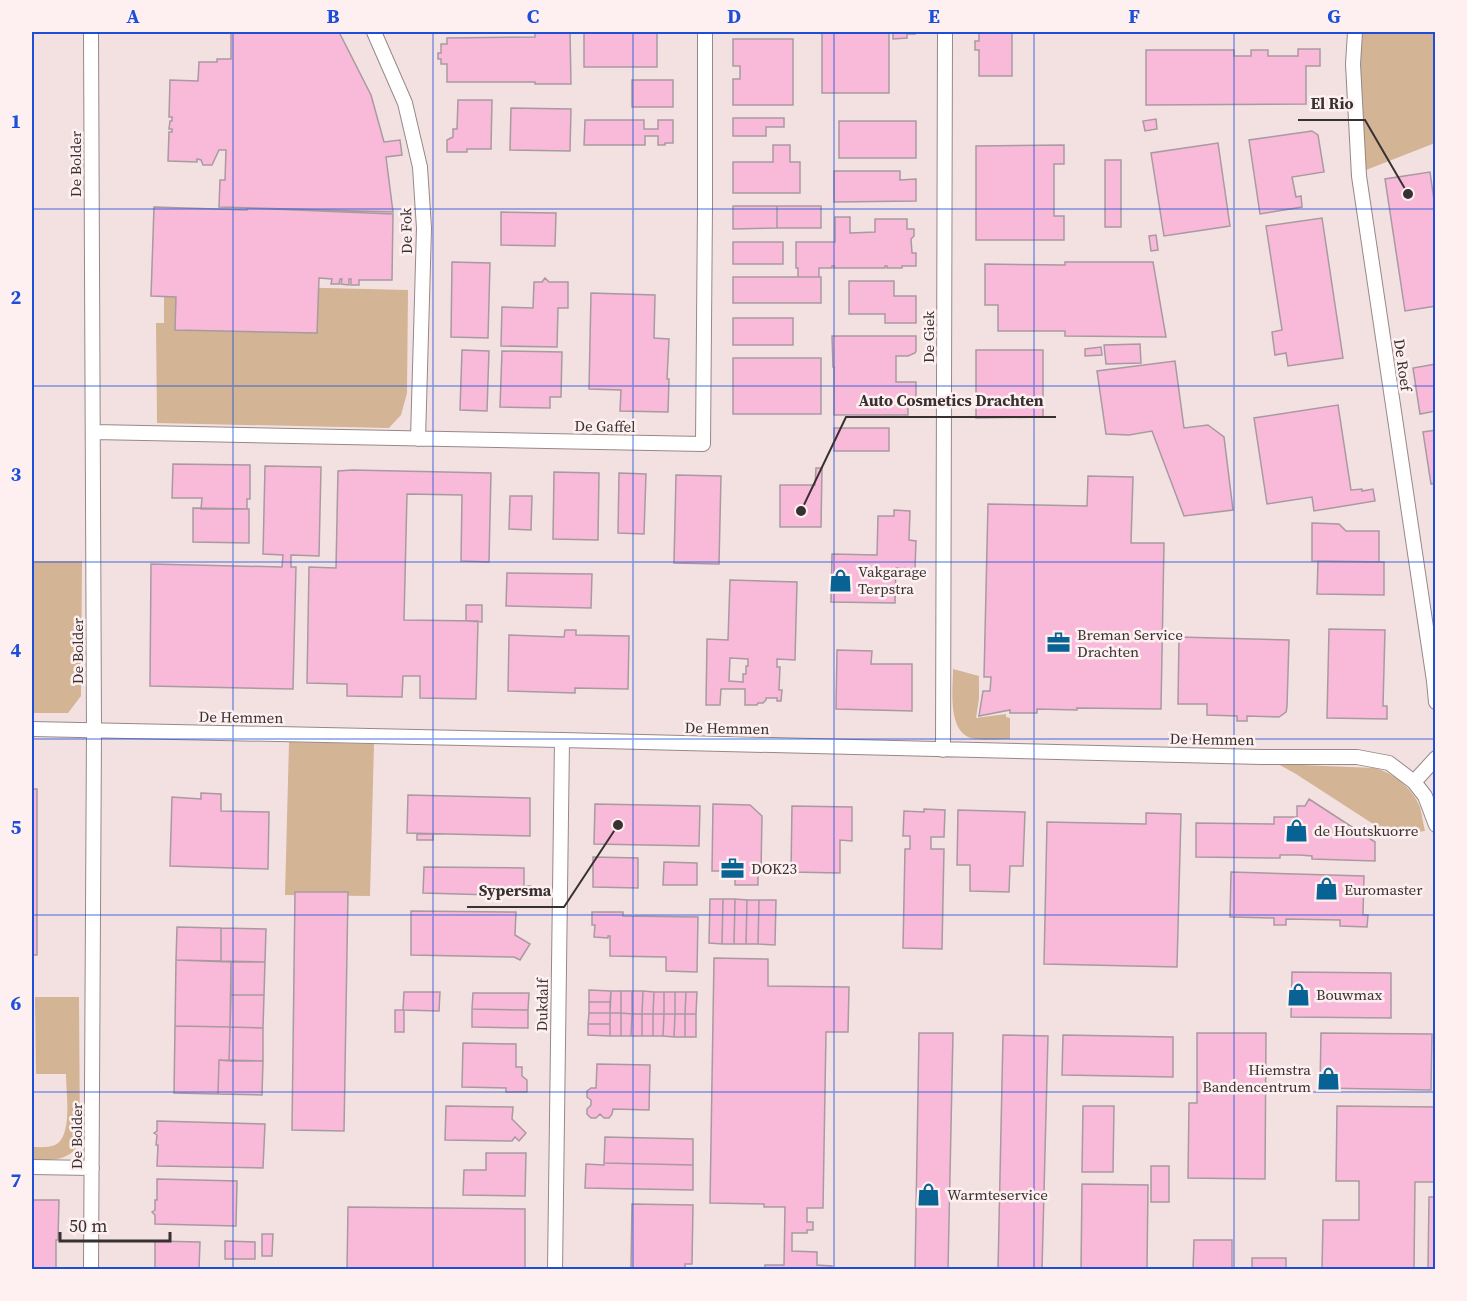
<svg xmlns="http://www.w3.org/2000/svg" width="1467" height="1301" font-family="'Source Serif 4',serif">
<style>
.green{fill:#d3b494}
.building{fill:#f9b9d8;stroke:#a89aa0;stroke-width:1.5;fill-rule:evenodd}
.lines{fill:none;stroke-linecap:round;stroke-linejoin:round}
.street-casing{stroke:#978888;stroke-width:16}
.street{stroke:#fff;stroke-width:14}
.grid{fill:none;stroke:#1d4ed8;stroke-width:1.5;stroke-opacity:0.55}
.labels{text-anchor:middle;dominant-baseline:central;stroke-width:5;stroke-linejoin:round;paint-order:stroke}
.street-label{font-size:15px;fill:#383132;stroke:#fef0f0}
.poi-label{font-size:15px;fill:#383132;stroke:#fef0f0;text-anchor:start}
.leader{fill:none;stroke:#383132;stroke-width:2}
.callout-dot{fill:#383132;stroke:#fef0f0;stroke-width:2}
.callout-label{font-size:16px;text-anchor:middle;font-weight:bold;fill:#383132;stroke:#fef0f0;stroke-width:5;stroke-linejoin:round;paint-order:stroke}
.neatline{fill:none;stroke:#1d4ed8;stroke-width:2}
.grid-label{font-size:20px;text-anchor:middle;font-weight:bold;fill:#1d4ed8}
</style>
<rect width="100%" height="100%" fill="#f3e1e2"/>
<path class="green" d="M1360 32H1436L1435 143 1366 170 1361 138 1358 98Z
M164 284 408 290 407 393 401 415 389 428 157 423 156 323H164Z
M32 561H82L81 696 68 713H32Z
M953 669 979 676V698L976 718 1006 714V717L1010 718V739C1000 739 980 741 971 738 947 731 953 688 953 669Z
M289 742 374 744 370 896 285 895Z
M1278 764 1374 768C1393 772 1413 789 1420 807 1422 815 1423 823 1425 831 1411 833 1398 835 1384 831L1296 774Z
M35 997H79L80 1141C71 1162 51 1160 32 1160V1147C39 1147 48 1148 55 1145 73 1137 66 1092 66 1074H36Z"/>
<path class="building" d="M231 32H339L371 95 384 142 400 140 402 155 386 157 393 212 219 207 220 180H225L226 150H219L212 165H203L201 160 197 159V162L168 161 169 132H172V129H169L170 121H172V117H169L170 80 198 81 199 62H217V59H231Z
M535 32H570L571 84H535V82H447V64H441V59H438V53H441V44H447V38L535 37Z
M584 32H657V67H584Z
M822 32H889V93H822Z
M893 32H915V34H907V38L893 39Z
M979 32H1012V76H979V50H975V41H979Z
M733 39H793V105H733V79H740V66H733Z
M1298 49H1320V66H1306V104L1146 105V50H1234V56H1251V50H1268V56H1298Z
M632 80H673V107H632Z
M458 100H492L491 149H467V152H447V140L453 137V129H457Z
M511 108 571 109 570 151 510 150Z
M733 118H784V127H766V136H733Z
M1156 119 1157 129 1145 131 1143 121Z
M585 120H644V129H658V120H673V143H665V145H658V136H645V145H584Z
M839 121H916V158H839Z
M1312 131 1318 135 1324 172 1292 177 1296 197 1301 196 1302 207 1260 214 1249 140Z
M1218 143 1230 226 1164 236 1151 153Z
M773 145H790V162H800V193H733V162H773Z
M1064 145V164H1054V216H1064V240H976V146Z
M1105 160H1121V227H1105Z
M834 171H900V180L916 179V201L834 202Z
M1430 172 1434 200H1436V306L1405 311 1385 179Z
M733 206H777V228L733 229Z
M777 206H821V228H777Z
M154 207 247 210V208L393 214 392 280H359V285H351V279H349V285L341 284 342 279H340L339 284H331L332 279 319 278 317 333 175 330 176 297 151 296Z
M501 212 556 213 555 246 501 245Z
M835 217H850V233L875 232V219H907V229H914V236L911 239 912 253H916V266H902V268H887V266H885V268H834V266H832V268H819V277H798V268H796V242H835Z
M1322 218 1343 358 1288 366 1286 353 1275 355 1272 332 1282 330 1266 226Z
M1156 235 1158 250 1151 251 1149 236Z
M733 242H783V264H733Z
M452 262 490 263 488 338 451 337Z
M1065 262H1153L1166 337 1065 336V331H998V305H985V264L1065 265Z
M733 277H821V303H733Z
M545 278 549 282H568V308H558L557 347 501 346 502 307 533 308 534 282H542Z
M849 281H894V296H916V323H885V314H849Z
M591 293 655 295 654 338 669 339 667 379H669L668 412 620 411 621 390 589 389Z
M733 318H793V345H733Z
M832 336H916V351L915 353 908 356H896V382H916V402H908V415H834V367H833Z
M1140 344 1141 363 1106 364 1104 345Z
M1101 347 1102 355 1085 356V349Z
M462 350 489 351 487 411 460 410Z
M976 350H1043V417L976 418Z
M502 351 562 352 561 397H550V408L500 407Z
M733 358H821V414H733Z
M1175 361 1184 428 1208 425 1224 437 1233 510 1184 516 1152 431 1129 435 1106 434 1097 371Z
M1436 364V411L1420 414 1413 368Z
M1338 405 1351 490 1362 489V491L1373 489 1375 501 1314 511 1312 497 1267 504 1254 418Z
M834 428H889V451H834Z
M1436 430V483L1431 484 1423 432Z
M173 464 250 465V499H247V509H201L202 498H172Z
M265 466 321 467 319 556 291 555V567H296L293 689 150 686 151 564 282 567 283 555 263 554Z
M816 468H822L821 527H780V485H815Z
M352 470 491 473 489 562 461 561 462 495 407 494 404 620 478 621 476 699 420 698V676H403L402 697 347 696V684L307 683 309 567 336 568 338 471Z
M554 472 599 473 598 540 553 539Z
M619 473 646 474 644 534 618 533Z
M676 475 721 476 719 564 674 563Z
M1088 476 1133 477 1131 543H1164L1161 709 1077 708V710L1037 709V713H1010V710L979 716 983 691H990L991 677H984L988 504 1087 506Z
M510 496H532L531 530 509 529Z
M193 508 249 509V543L193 542Z
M894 510 910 511 909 540 916 541 915 569 896 568 895 603 831 602 832 554 877 555 878 516H894Z
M1312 523 1339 524 1346 531H1379V562L1312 561Z
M1318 561 1384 562V595L1317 594Z
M507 573 592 574 591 608 506 606Z
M730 580 797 582 795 660 777 659V667H780L779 690H782L781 701H777V698H766V700L763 703H758L757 705H745V689H721L720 705H706L707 639 728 640ZM730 658 748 659V666H746V674H743V682L729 681Z
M466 605H482V622L466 621Z
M1329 629 1385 630 1383 706H1387V719L1327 718Z
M565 630H576V635L629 636 628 689 575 688V693L508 691 509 635 564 637Z
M1179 637 1289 640 1287 707 1286 712 1279 717 1247 716V721H1237V716L1207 715V704H1178Z
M837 650 872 651 871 664H912V711L836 709Z
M32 789H37V955H32Z
M201 793 221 794V811L269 812 268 869 170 866 172 797 201 799Z
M408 795 530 798V836L407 833Z
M1309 799 1375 842V861L1312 859V856L1299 855H1280V858L1196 857V823L1274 824V817H1297V806H1305Z
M595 804 700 806 699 846 594 844Z
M713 804 750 805 762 816 761 872H758V885H735V871H712Z
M792 806 852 807V841L840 840V873L791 872Z
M924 809 945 810 944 837H931V849H944L942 949 903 948 905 849H910V836H903L904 811 924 812Z
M958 810 1025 812 1023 866H1010L1009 892 970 891V865H957Z
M1146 813 1181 814 1177 967 1044 964 1047 822 1146 824Z
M417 834H433V840H417Z
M593 857 638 858V888L593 887Z
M664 862 697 863V885H663Z
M424 867 524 868V886H531V896L423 893Z
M1231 872 1364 876 1363 915H1368L1367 927 1340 926V920L1286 919V925H1274V918L1230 917Z
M295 892H348L344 1131 292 1130Z
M710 899H723L722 944 709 943Z
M723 899H735L734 944H722Z
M735 899 747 900 746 944H734Z
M747 900H759L758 944H746Z
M759 900H776L775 945 758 944Z
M411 911 516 912 515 935 530 944 520 960 514 957 411 955Z
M592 912H623V916L698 917 697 972 666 971V957L610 956V936H608V938L594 937 595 925H592Z
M177 927 221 928V961L176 960Z
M221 928 266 929 265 962 221 961Z
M714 958 768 959V986L849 987 848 1032H826L823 1208H807V1222H813V1230H807V1233H792V1251L817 1252V1265L832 1266V1270H765V1265H784L785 1207H764V1204L710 1203Z
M176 960 231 962 230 1027 175 1026Z
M231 962H265L264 995H231Z
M1292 972 1391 973V1018L1291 1017Z
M589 990 611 991 610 1002H589Z
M611 991H621V1013H610Z
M621 991H632V1014L621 1013Z
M632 991H643L642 1014H632Z
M643 991 654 992 653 1014H642Z
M404 992H440L439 1011 403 1010Z
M654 992H664V1014H653Z
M664 992H675V1014H664Z
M675 992H686L685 1014H675Z
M686 992H697L696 1014H685Z
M473 993H529L528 1010 472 1009Z
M231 995H264L263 1028 230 1027Z
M589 1002H610V1013H589Z
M472 1009 528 1010V1028L472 1027Z
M395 1010H404V1032H395Z
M589 1013H610V1024H588Z
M610 1013H621V1036H610Z
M621 1013 632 1014 631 1036H621Z
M632 1014H642V1036H631Z
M642 1014H653V1036H642Z
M653 1014H664L663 1036H653Z
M664 1014H675L674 1037 663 1036Z
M675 1014H685V1037H674Z
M685 1014H696V1037H685Z
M588 1024H610V1036L588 1035Z
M175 1026 230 1027 229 1061 219 1060 218 1094 174 1093Z
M230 1027 263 1028V1061H229Z
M919 1033H953L948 1270H915Z
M1197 1033H1266L1265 1179 1188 1178 1189 1103H1197Z
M1321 1033 1432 1034 1431 1090 1320 1088Z
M1003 1035 1048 1036 1042 1270H998Z
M1063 1035 1173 1037V1077L1062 1075Z
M463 1043 516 1044V1067H522V1076L527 1080V1092H506V1088L462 1087Z
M219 1060 263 1061 262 1095 218 1094Z
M597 1064 650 1065 649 1110 613 1109 612 1114 609 1118H604L600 1114 596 1118H591L587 1114V1109L591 1105V1100L587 1097V1091L591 1088H596Z
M446 1106 513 1107 512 1119 526 1133 519 1141 515 1137 512 1141 445 1140Z
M1083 1106H1114L1113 1172H1082Z
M1337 1106 1436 1107V1182H1415L1414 1270H1322L1323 1220H1359V1181H1336Z
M157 1121 265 1124 263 1168 157 1166 158 1145H156L157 1135 154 1133 157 1131Z
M605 1137 693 1139V1165L604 1163Z
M486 1153H526L525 1196 463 1195 464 1170H486Z
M604 1163 693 1165V1190L585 1188 586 1164 604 1165Z
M1151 1166H1169V1202H1151Z
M157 1179 237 1181 236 1226 155 1224V1215L152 1212 155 1210V1200H157Z
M1082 1184 1148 1185 1147 1270H1081Z
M1429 1197H1436V1270H1428Z
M32 1200H59L58 1240H56V1270H32Z
M632 1204 693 1205 692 1264H685V1270H631Z
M348 1207 525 1209V1270H347Z
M262 1234H273L272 1256H262Z
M1194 1240H1232V1270H1193Z
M155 1241 200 1242 199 1270H155Z
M225 1241 255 1242V1259H225Z
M1252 1258H1286V1270H1252Z"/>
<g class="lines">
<defs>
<path id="street" d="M91 32 94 731 91 1270
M374 32 405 103 420 167 424 228 418 439
M1355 32 1353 64 1359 176 1434 681 1436 702
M94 432 703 444 705 205V32
M32 729 562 740 1262 757H1357L1389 763 1414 782 1425 796 1436 825
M943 750 945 32
M1414 782 1436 758
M32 1167 92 1168
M555 1270 562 740"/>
</defs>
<use href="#street" class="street-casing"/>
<use href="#street" class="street"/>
</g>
<path class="grid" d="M233 32V1270M433 32V1270M633 32V1270M834 32V1270M1034 32V1270M1234 32V1270M32 209H1436M32 386H1436M32 562H1436M32 739H1436M32 915H1436M32 1092H1436"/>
<defs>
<symbol id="shop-bare" viewBox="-9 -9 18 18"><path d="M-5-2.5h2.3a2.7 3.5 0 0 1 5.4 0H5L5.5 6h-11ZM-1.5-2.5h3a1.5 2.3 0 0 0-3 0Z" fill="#086293" stroke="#fef0f0" stroke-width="2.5" paint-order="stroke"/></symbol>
<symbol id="office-bare" viewBox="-9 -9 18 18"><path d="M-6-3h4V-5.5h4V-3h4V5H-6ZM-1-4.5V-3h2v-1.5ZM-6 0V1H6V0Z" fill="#086293" stroke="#fef0f0" stroke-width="2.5" paint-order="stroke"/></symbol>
</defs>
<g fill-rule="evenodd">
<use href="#shop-bare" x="824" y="564" width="33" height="33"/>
<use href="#office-bare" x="1042" y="626" width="33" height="33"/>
<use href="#shop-bare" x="1280" y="814" width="33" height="33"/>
<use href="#office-bare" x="716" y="852" width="33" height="33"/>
<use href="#shop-bare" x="1310" y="872" width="33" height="33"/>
<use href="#shop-bare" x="1282" y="978" width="33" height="33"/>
<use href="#shop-bare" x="1312" y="1062" width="33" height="33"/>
<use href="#shop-bare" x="912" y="1178" width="33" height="33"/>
</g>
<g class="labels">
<g class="street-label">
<text transform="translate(75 164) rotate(-90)">De Bolder</text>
<text transform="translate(406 231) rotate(-91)">De Fok</text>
<text transform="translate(928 337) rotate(-90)">De Giek</text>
<text transform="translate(1403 365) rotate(82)">De Roef</text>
<text transform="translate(605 426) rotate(1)">De Gaffel</text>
<text transform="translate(77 651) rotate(-90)">De Bolder</text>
<text transform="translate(241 717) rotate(1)">De Hemmen</text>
<text transform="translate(727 728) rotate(1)">De Hemmen</text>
<text transform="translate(1212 739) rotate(1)">De Hemmen</text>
<text transform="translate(542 1005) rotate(-89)">Dukdalf</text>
<text transform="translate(76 1136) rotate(-90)">De Bolder</text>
</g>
<g class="poi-label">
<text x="858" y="571">Vakgarage<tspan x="858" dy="17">Terpstra</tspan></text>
<text x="1077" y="634">Breman Service<tspan x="1077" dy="17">Drachten</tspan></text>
<text x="1314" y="830">de Houtskuorre</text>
<text x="751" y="868">DOK23</text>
<text x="1344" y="889">Euromaster</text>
<text x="1316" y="994">Bouwmax</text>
<text x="1311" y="1069" text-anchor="end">Hiemstra<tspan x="1311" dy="17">Bandencentrum</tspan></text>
<text x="947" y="1194">Warmteservice</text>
</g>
</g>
<path class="leader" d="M1408 194L1365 120H1298M801 511L846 417H1056M618 825L564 907H467"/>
<g class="callout-dot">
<circle cx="1408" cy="194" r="6"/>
<circle cx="801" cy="511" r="6"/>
<circle cx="618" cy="825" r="6"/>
</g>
<g class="callout-label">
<text x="1332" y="109">El Rio</text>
<text x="951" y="406">Auto Cosmetics Drachten</text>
<text x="515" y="896">Sypersma</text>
</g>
<rect width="1467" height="1301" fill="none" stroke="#fef0f0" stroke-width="66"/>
<path d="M60 1232v9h110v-9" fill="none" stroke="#383132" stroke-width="3"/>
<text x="69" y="1232" font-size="18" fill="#383132" stroke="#fef0f0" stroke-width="4.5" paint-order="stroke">50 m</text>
<rect x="33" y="33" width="1401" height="1235" class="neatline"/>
<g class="grid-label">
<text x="133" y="23">A</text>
<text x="333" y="23">B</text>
<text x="533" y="23">C</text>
<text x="734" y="23">D</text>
<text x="934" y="23">E</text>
<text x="1134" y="23">F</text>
<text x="1334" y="23">G</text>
<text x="16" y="128">1</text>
<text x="16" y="304">2</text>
<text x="16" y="481">3</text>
<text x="16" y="657">4</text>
<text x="16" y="834">5</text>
<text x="16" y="1010">6</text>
<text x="16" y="1187">7</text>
</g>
</svg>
